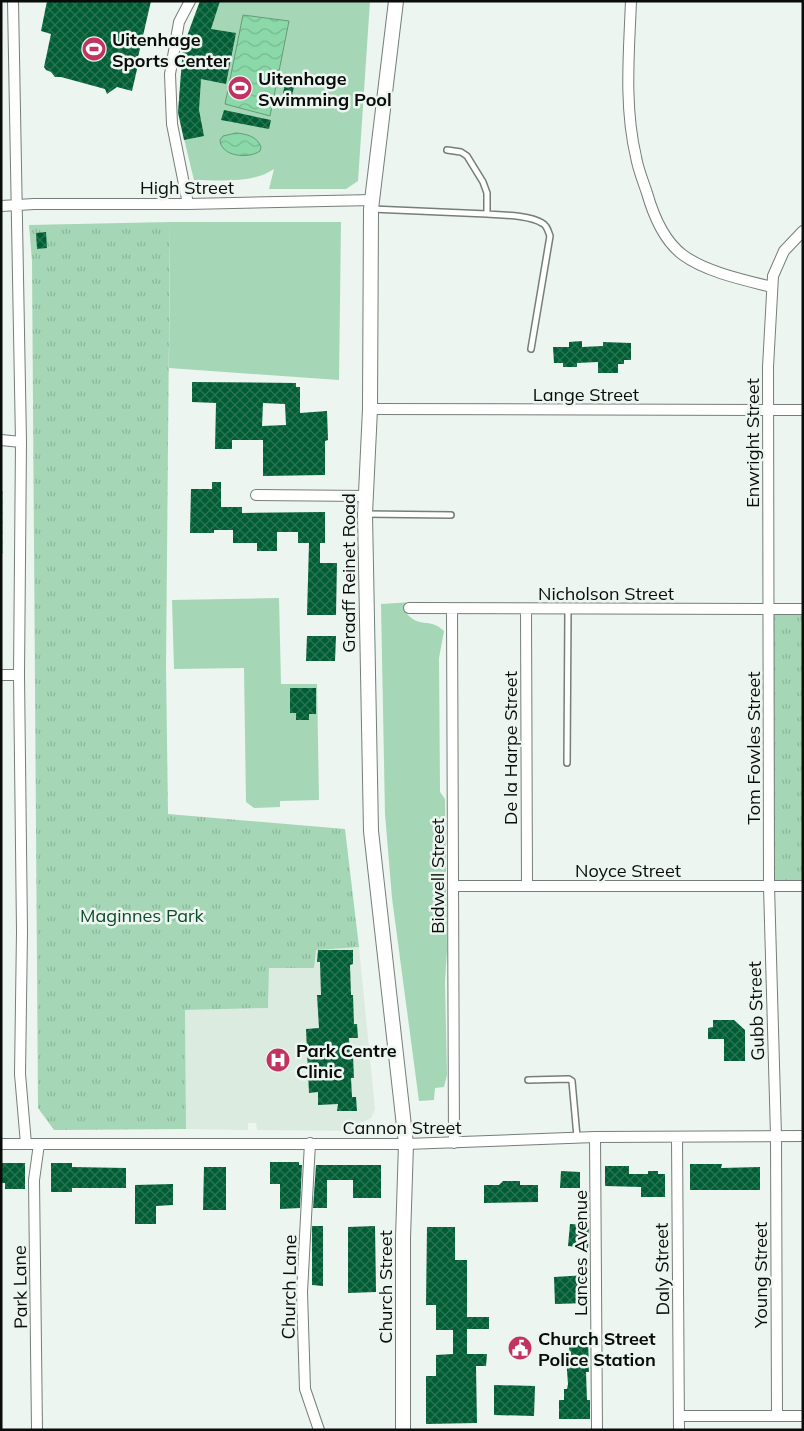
<svg xmlns="http://www.w3.org/2000/svg" width="804" height="1431" font-family="Mulish,sans-serif">
<style>
.built{fill:#dbebe0}
.grass{fill:#a5d6b6}
.park{fill:url(#park-tufts)}
.garden{fill:url(#garden-dots)}
.water{fill:url(#water-waves);stroke:#649c79}
.building{fill:url(#building-cross-hatch);fill-rule:evenodd}
.lines{fill:none;stroke-linecap:round;stroke-linejoin:round}
.lane-casing{stroke:#767e79;stroke-width:8}
.street-casing{stroke:#767e79;stroke-width:12}
.secondary-casing{stroke:#767e79;stroke-width:16}
.lane{stroke:#fff;stroke-width:5}
.street{stroke:#fff;stroke-width:10}
.secondary{stroke:#fff;stroke-width:14}
.labels{text-anchor:middle;dominant-baseline:central;stroke-width:5;stroke-linejoin:round;paint-order:stroke}
.poi-label{font-size:18px;font-weight:bold;fill:#090c0a;stroke:#ecf5ef;text-anchor:start}
.street-label{font-size:18px;fill:#090c0a;stroke:#ecf5ef}
.park-label{font-size:18px;fill:#0c492b;stroke:#ecf5ef}
</style>
<defs>
<pattern id="park-tufts" width="24" height="20" patternUnits="userSpaceOnUse" patternTransform="scale(1.25)"><rect width="24" height="20" fill="#a5d6b6"/><path d="M3 7l-1-3M5 7V3M7 7l1-3M15 17l-1-3M17 17v-4M19 17l1-3" fill="none" stroke="#8db69b"/></pattern>
<pattern id="garden-dots" width="8" height="8" patternUnits="userSpaceOnUse" patternTransform="scale(1.25)"><rect width="8" height="8" fill="#a5d6b6"/><path d="M2 2h.1M6 6h.1" fill="none" stroke="#8db69b" stroke-width="1.8" stroke-linecap="round"/></pattern>
<pattern id="water-waves" width="16" height="10" patternUnits="userSpaceOnUse" patternTransform="scale(1.25)"><rect width="16" height="10" fill="#8bd9a9"/><path d="M0 5q4-4 8 0t8 0" fill="none" stroke="#77b990"/></pattern>
<pattern id="building-cross-hatch" width="8" height="8" patternUnits="userSpaceOnUse" patternTransform="scale(1.25)"><rect width="8" height="8" fill="#005e35"/><path d="M0 0l8 8M0 8l8-8" fill="none" stroke="#2d7455"/></pattern>
</defs>
<rect width="100%" height="100%" fill="#ecf5ef"/>
<path class="built" d="M359 947 375 1109 371 1118 363 1122 351 1123V1131L257 1130 256 1123H248V1130L186 1129 185 1010 268 1008 269 968H314L315 950Z"/>
<path class="grass" d="M200 1H370L358 181 346 189H269L274 169C252 184 220 180 194 180L178 114 183 47Z
M170 222H341L339 380 169 368Z
M279 598 281 684H317L319 800 280 801V807L254 808 246 802 244 668 174 669 172 600Z
M413 602 407 609V614C421 629 429 617 444 631L439 658 440 792 445 799 447 950 445 982 447 1075 444 1087 435 1088 434 1100 419 1101 392 898 385 814 381 604Z"/>
<path class="park" d="M170 222 166 668 168 814 345 829 359 947 316 950 314 968H269L268 1008 185 1010 186 1129 54 1130 38 1108 32 261 29 225Z
M769 609H803V886H769Z"/>
<path class="garden" d="M1 491H3V553L1 554Z"/>
<path class="water" d="M243 15 289 21 270 116 225 104Z
M236 133C246 134 257 136 261 147L260 151C249 159 221 157 220 140L223 136Z"/>
<path class="building" d="M47 1H151L136 66 138 65 132 91 117 87 107 94 105 89 61 77H55L51 72 46 70 44 67 51 34 41 31Z
M200 1H220L211 29 236 33 226 84 201 79 199 110 204 136 184 140 178 112 183 47Z
M287 77H296L292 96 283 93Z
M224 110 271 120 269 129 221 120Z
M46 232 47 248 37 249 36 233Z
M582 341V347L603 346V342L631 343V360H624V364H618V373H598V362L577 363V367H563V363H554L553 347H569V342Z
M192 382 296 383V387H300V413L327 411 328 440 325 441V475L263 476V440H232V449H215L216 403 192 402ZM263 403 285 404 286 425 262 426Z
M212 482H221V507H242V513L325 512V543H320V563H337L336 615H307L309 543H298V532H277V551H257V543H233V530H214V533H190L191 489H212Z
M307 636H336L335 661H306Z
M290 688H316V714H309V720H296V713H290Z
M318 950H353V964L350 965 351 995H353L354 1024H357L358 1038H349L350 1056H353L354 1078H351L352 1097H356L357 1111H337L338 1104 318 1105V1092L309 1093 306 1029 319 1028 317 995H321L320 962H317Z
M713 1020H734L745 1030V1061H724V1039H708V1028L713 1027Z
M270 1162H299V1165H302L300 1208 280 1209V1184H270Z
M1 1163H25V1189H5V1183H1Z
M51 1163H72V1167L126 1168V1188H72V1192H51Z
M690 1164H722L721 1168 760 1167V1190H690Z
M316 1165H381V1198H353V1180H327V1208H313Z
M605 1166H629V1174H648V1171H658V1174H665V1197H641V1187L605 1186Z
M204 1167H226V1210H203Z
M561 1171 580 1172V1188H560Z
M503 1181H520V1185H538V1202L484 1203V1185H499Z
M173 1184V1205L156 1206V1224H135V1185Z
M570 1224 589 1225 588 1248 568 1246Z
M312 1226H323V1286L312 1285Z
M375 1226 376 1292 348 1293V1227Z
M427 1227H455V1260H467V1317H489V1329H467V1354H487L486 1366H476L477 1423 426 1424V1376H436V1355L453 1354V1330H436V1305H426Z
M587 1275 588 1303 555 1304 554 1277Z
M588 1336 589 1372H586L587 1400H590V1419H559V1400H564V1389H567L568 1384 566 1357H570L568 1338Z
M494 1385 535 1386 534 1416 494 1415Z"/>
<g class="lines">
<defs>
<path id="lane" d="M372 209 487 214V193L483 182 467 156 461 152 447 150
M487 214C502 215 529 215 542 223 547 225 548 231 550 236L531 349
M365 514 451 515
M567 763 568 609
M528 1080 569 1079 572 1081 577 1137"/>
<path id="street" d="M13 1 21 442 19 675 22 931 20 1074 26 1144
M631 1C629 53 624 106 636 157 638 169 643 181 647 193 653 214 664 241 683 255 706 272 744 280 772 287
M188 204 172 124 170 74 179 22 190 1
M1 206 34 204H188L373 200
M370 409 803 410
M1 440 21 442
M256 495 366 496
M409 608 803 609
M452 609 454 1143
M526 609 527 886
M1 675H19
M453 886H803
M595 1137 597 1430
M677 1137 679 1430
M310 1143 302 1292 305 1389 319 1430
M1 1144H406L595 1137 803 1136
M777 1415 776 1136 769 886 768 367 773 276 784 251 803 231
M679 1416H803
M37 1430 34 1180 39 1144"/>
<path id="secondary" d="M396 1 371 209 370 409 365 514 371 831 406 1144 403 1238V1430"/>
</defs>
<use href="#lane" class="lane-casing"/>
<use href="#street" class="street-casing"/>
<use href="#secondary" class="secondary-casing"/>
<use href="#lane" class="lane"/>
<use href="#street" class="street"/>
<use href="#secondary" class="secondary"/>
</g>
<defs>
<symbol id="stadium-disc" viewBox="-11 -11 22 22"><circle r="9.5" fill="#c13361" stroke="#ecf5ef"/><path d="M0-5a6.5 5 0 1 0 0 10a6.5 5 0 1 0 0-10ZM-3.5-1.8h7v3.6h-7Z" fill="#fff"/></symbol>
<symbol id="hospital-disc" viewBox="-11 -11 22 22"><circle r="9.5" fill="#c13361" stroke="#ecf5ef"/><path d="M-5-5h3v3.5h4V-5h3V5h-3V1.5h-4V5h-3Z" fill="#fff"/></symbol>
<symbol id="civic-disc" viewBox="-11 -11 22 22"><circle r="9.5" fill="#c13361" stroke="#ecf5ef"/><path d="M-.6-6.5H3V-4.5H.6V-3L4-1V1h2V6H-6V1h2V-1L-.6-3ZM-1.2 2.5V6h2.4V2.5Z" fill="#fff"/></symbol>
</defs>
<g fill-rule="evenodd">
<use href="#stadium-disc" x="80" y="35" width="28" height="28"/>
<use href="#stadium-disc" x="226" y="74" width="28" height="28"/>
<use href="#hospital-disc" x="264" y="1046" width="28" height="28"/>
<use href="#civic-disc" x="506" y="1334" width="28" height="28"/>
</g>
<g class="labels">
<g class="poi-label">
<text x="112" y="39">Uitenhage<tspan x="112" dy="21">Sports Center</tspan></text>
<text x="258" y="78">Uitenhage<tspan x="258" dy="21">Swimming Pool</tspan></text>
<text x="296" y="1050">Park Centre<tspan x="296" dy="21">Clinic</tspan></text>
<text x="538" y="1338">Church Street<tspan x="538" dy="21">Police Station</tspan></text>
</g>
<g class="street-label">
<text x="187" y="187">High Street</text>
<text x="586" y="394">Lange Street</text>
<text transform="translate(752 443) rotate(-90)">Enwright Street</text>
<text transform="translate(348 573) rotate(-90)">Graaff Reinet Road</text>
<text x="606" y="593">Nicholson Street</text>
<text transform="translate(510 748) rotate(-90)">De la Harpe Street</text>
<text transform="translate(753 748) rotate(-90)">Tom Fowles Street</text>
<text x="628" y="870">Noyce Street</text>
<text transform="translate(437 876) rotate(-90)">Bidwell Street</text>
<text transform="translate(756 1011) rotate(-92)">Gubb Street</text>
<text x="402" y="1127">Cannon Street</text>
<text transform="translate(580 1253) rotate(-90)">Lances Avenue</text>
<text transform="translate(662 1269) rotate(-91)">Daly Street</text>
<text transform="translate(760 1275) rotate(-90)">Young Street</text>
<text transform="translate(20 1287) rotate(-91)">Park Lane</text>
<text transform="translate(289 1287) rotate(-89)">Church Lane</text>
<text transform="translate(385 1287) rotate(-90)">Church Street</text>
</g>
<g class="park-label">
<text x="142" y="915">Maginnes Park</text>
</g>
</g>
<rect width="804" height="1431" fill="none" stroke="#090c0a" stroke-width="5"/>
</svg>
